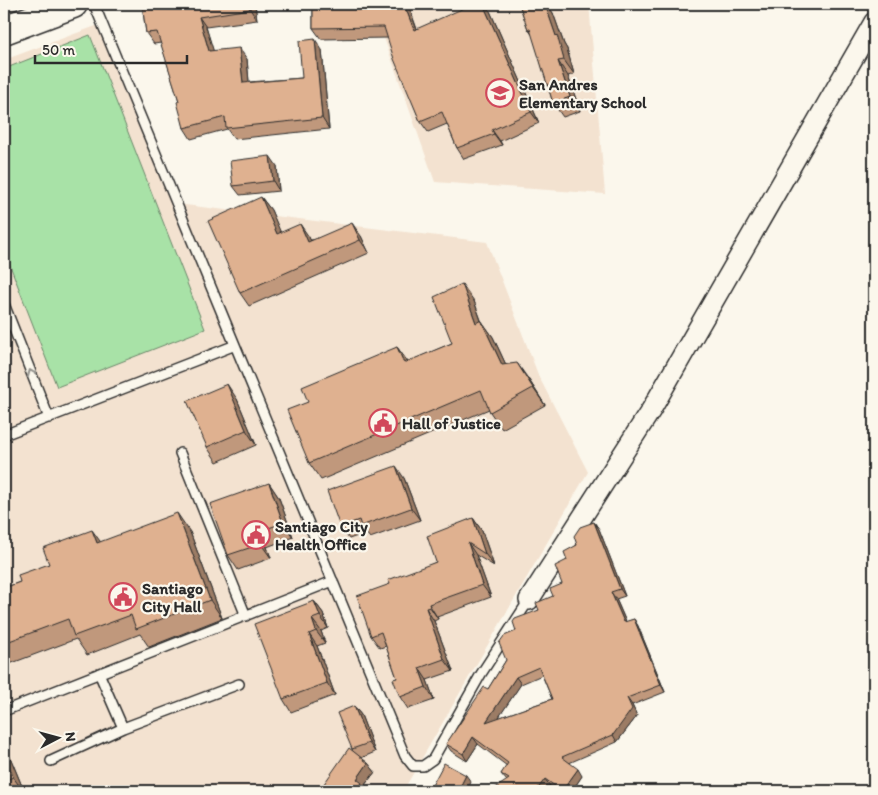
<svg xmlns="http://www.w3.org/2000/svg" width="878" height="795" font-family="Itim,sans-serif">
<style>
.built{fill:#f3e2d0}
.green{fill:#a8e2a7;stroke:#6a8669}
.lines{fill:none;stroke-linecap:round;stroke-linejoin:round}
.lane-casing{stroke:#2b2b2b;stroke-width:12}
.street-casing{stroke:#2b2b2b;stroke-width:22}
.primary-casing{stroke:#2b2b2b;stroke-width:31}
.lane{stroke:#fbf7ec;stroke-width:9}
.street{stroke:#fbf7ec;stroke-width:19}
.primary{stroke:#fbf7ec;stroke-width:28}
.wall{fill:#c0987c;stroke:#2b2b2b;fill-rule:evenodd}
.shaded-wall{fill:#9c7c65;stroke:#2b2b2b}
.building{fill:#dfb190;stroke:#2b2b2b;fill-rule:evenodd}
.oneway{stroke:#93918c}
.labels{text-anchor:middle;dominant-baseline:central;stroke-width:4.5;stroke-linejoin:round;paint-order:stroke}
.poi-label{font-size:16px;font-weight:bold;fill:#2b2b2b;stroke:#fbf7ec;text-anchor:start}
</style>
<rect width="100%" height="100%" fill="#fbf7ec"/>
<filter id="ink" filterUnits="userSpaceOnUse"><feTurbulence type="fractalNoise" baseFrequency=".02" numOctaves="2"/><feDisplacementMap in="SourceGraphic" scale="10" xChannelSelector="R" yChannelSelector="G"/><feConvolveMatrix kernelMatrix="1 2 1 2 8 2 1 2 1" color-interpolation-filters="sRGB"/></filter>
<g filter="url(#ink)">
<path class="built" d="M372 4H589L605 194 435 182Z
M104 23 177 204 487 242 539 377 588 472 403 791H4V60Z"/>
<path class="green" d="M90 35 205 329 57 387 4 250V69Z"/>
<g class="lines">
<defs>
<path id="lane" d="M94 4 405 756 413 766H423L433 759 481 674 529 600
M4 304 49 418
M4 435 233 346
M180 453 246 616
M99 673 123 728 239 684
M4 711 333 581
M51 761 123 728"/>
<path id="street" d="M529 600 651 410 874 22"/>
<path id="primary" d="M4 30 73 4"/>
</defs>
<use href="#lane" class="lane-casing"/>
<use href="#street" class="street-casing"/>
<use href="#primary" class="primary-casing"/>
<use href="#lane" class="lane"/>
<use href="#street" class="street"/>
<use href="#primary" class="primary"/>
</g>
<path class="wall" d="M142 4H255L257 20 206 27 213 51 247 59 249 82 302 78 322 50 329 129 234 139 227 129 191 139 184 128 179 101 161 43 154 44 146 33Z
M313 4H408L417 29 490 11 539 123 500 141 502 145 464 159 457 148 447 124 428 132 420 121 388 38 321 39 313 28Z
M519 4H547L553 13 564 44 567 49 574 74 568 76 580 111 563 117 553 103 533 36 528 29Z
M277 166 279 191 240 195 233 186Z
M261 197 271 210 280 232 309 237 310 240 361 236 369 253 249 306 240 293Z
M474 301 481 320 493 337 506 365 529 380 545 405 502 429 490 412 489 409 321 480 309 463 308 402 397 347 408 362 452 343Z
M237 399 256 445 217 462 207 447Z
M404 478 420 520 370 538 366 533 349 539 340 527Z
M269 483 279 498 293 537 267 547 271 558 238 570 228 555Z
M473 518 482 531 494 566 476 555 491 597 437 617 438 619 434 621 453 671 427 680 434 700 408 709 400 697 397 678 386 646 380 648 371 636 390 584 436 562Z
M594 522 599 529 625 596 616 599 626 622 634 619 638 626 665 692 632 705 637 716 617 742 569 763 582 776 572 791H557L550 786 507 781 501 774 507 766 478 744 467 761 451 751 446 744 488 689 506 660 516 631 553 596 562 584 567 560 577 545ZM542 675 552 699 498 718 521 684Z
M190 532 222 618 149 647 140 634 87 655 76 639 4 666V588L20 582 49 564 101 542Z
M314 601 323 613 328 628 321 631 325 643 317 646 335 695 291 712 283 699Z
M354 706 361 715 375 752 361 758 368 763 375 772 364 786 368 791H319L353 752 352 749Z
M4 754 10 757 24 791H4Z"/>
<path class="shaded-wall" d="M249 4H255L257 20 250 9Z
M404 4H408L421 42 414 30Z
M483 4H484L490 11 539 123 531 112Z
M545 4H547L553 13 564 44 567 49 574 74 564 60Z
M199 17 206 27 217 62 209 51Z
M315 39 322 50 329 129 322 118Z
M239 48 247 59 250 93 243 83Z
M558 61 568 76 580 111 570 97Z
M492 130 500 141 502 145 494 134Z
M270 156 277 166 279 191 273 181Z
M261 197 271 210 287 247 277 234Z
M352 223 361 236 369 253 360 240Z
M300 224 309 237 317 255 308 242Z
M462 284 474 301 488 340 476 323Z
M481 320 493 337 514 382 502 365Z
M397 347 409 364 404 363Z
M517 363 529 380 545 405 533 388Z
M227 384 237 399 256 445 246 430Z
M396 466 404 478 420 520 411 508Z
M269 483 279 498 293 537 283 523Z
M177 513 190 532 222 618 210 600Z
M473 518 482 531 494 566 485 554Z
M594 522 599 529 625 596 620 589Z
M92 530 105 548 97 543Z
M257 532 267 547 271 558 261 544Z
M468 543 476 555 491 597 482 585Z
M611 592 616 599 629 629 624 622Z
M314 601 323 613 328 628 320 616Z
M429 604 437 617 438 619 430 607Z
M426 608 434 621 453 671 444 659Z
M312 619 321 631 325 643 316 631Z
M634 619 638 626 665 692 661 685Z
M309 634 317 646 335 695 327 683Z
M419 668 427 680 434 700 426 687Z
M516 677 521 684 491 729 486 722Z
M627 698 632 705 637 716 617 742 613 735Z
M354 706 361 715 375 752 369 743Z
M473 737 478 744 467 761 463 754Z
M4 748 10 757 24 791H23L13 777 4 754Z
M368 763 375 772 364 786 368 791H356L357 779Z
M578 769 582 776 572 791H562Z
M466 775 471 782 467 791H458Z
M545 779 550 786 546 791H536Z"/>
<path class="building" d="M142 4H249L250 9 199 17 209 51 239 48 243 83 302 78 299 41 315 39 322 118 226 128 225 117 184 128 177 102 179 101 157 32 146 33Z
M313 4H404L414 30 473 4H483L531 112 492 130 494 134 457 148 442 112 420 121 394 59 384 27 313 28Z
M519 4H545L556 36 557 35 564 60 558 61 570 97 553 103 530 29H528Z
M270 156 273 181 233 186 230 161Z
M261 197 277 234 300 224 308 242 352 223 360 240 240 293 208 221Z
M462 284 476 323 481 320 502 365 517 363 533 388 490 412 481 390 309 463 287 410 308 402 302 387 397 347 404 363 452 343 434 297Z
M227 384 246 430 207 447 187 401Z
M396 466 411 508 361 526 359 520 340 527 327 491Z
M269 483 283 523 257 532 261 544 228 555 210 504Z
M177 513 210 600 136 629 131 615 74 636 68 619 4 643V588L20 582 18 575 49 564 43 548 92 530 97 543Z
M473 518 485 554 468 543 482 585 429 604 430 607 426 608 444 659 419 668 426 687 400 697 393 679 397 678 381 632 371 636 357 596 390 584 388 580 436 562 427 536Z
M594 522 620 589 611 592 624 622 634 619 661 685 627 698 632 709 613 735 562 757 578 769 562 791 545 779 536 791H491L509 779 501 774 508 763 473 737 463 754 446 744 484 687 488 689 506 660 499 643 504 636 516 631 513 622 515 619 539 610 536 603 553 596 550 589 562 584 555 566 567 560 564 552 577 545 574 536 580 527ZM539 667 552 699 486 722 516 677Z
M314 601 320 616 312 619 316 631 309 634 327 683 283 699 254 624Z
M354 706 369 743 352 749 337 713Z
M349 748 368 763 357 779 362 783 356 791H319Z
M4 754 13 777 4 781Z
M444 763 466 775 458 791H429Z
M422 788 427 791H420Z"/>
<defs><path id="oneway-chevron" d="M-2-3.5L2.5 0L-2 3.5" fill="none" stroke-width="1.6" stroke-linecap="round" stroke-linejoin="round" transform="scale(1.25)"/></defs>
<use class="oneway" href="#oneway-chevron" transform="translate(31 373) rotate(-112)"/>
</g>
<defs>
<symbol id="school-ring" viewBox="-11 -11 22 22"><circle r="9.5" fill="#fbf7ec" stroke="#d1495b" stroke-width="1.5"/><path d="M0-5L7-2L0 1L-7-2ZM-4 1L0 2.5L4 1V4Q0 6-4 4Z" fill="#d1495b"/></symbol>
<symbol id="civic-ring" viewBox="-11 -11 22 22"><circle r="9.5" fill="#fbf7ec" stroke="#d1495b" stroke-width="1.5"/><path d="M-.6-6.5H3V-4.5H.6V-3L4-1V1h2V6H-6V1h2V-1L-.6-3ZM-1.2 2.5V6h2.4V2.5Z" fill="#d1495b"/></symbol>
</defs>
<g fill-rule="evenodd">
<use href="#school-ring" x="484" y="77" width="32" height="32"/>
<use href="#civic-ring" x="367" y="407" width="32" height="32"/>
<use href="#civic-ring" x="240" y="519" width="32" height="32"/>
<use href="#civic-ring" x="107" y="581" width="32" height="32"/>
</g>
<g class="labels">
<g class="poi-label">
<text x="519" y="84">San Andres<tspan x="519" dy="18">Elementary School</tspan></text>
<text x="402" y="423">Hall of Justice</text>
<text x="275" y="526">Santiago City<tspan x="275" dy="18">Health Office</tspan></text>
<text x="142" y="588">Santiago<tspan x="142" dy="18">City Hall</tspan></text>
</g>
</g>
<rect width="878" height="795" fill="none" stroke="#fbf7ec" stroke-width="20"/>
<rect x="10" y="10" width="858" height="775" fill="none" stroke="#2b2b2b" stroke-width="2" filter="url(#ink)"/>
<g transform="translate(58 738) rotate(84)" stroke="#fbf7ec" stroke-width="4" paint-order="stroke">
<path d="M0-4L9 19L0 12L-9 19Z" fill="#2b2b2b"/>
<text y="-8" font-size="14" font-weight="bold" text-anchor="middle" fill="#2b2b2b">N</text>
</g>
<path d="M35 55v8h152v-8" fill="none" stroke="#2b2b2b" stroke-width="2.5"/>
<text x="42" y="55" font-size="15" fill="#2b2b2b" stroke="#fbf7ec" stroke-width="4" paint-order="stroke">50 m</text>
</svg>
